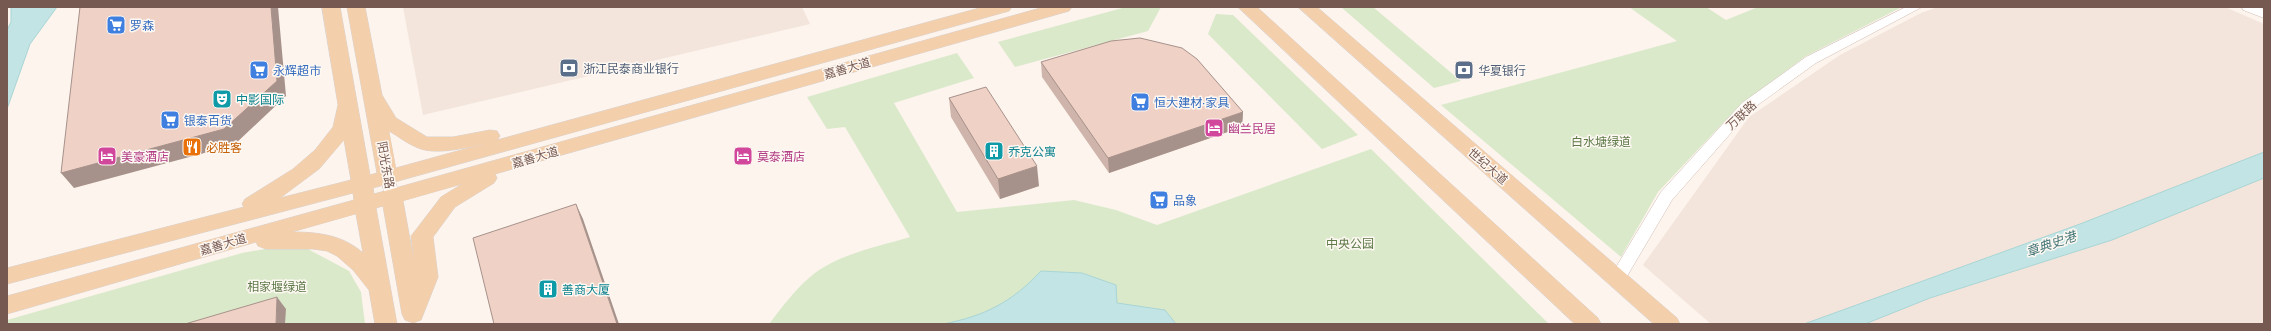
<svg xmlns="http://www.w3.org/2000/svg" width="2271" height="331" font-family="'PT Sans','Noto Sans SC',sans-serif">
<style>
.residential{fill:#f3e5dc}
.green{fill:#dbe9cb}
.water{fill:#c2e4e4;stroke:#a9d5d5}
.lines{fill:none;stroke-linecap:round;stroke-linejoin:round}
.minor-casing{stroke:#d0bdb5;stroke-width:1}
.major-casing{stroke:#d9d1ce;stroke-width:1}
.minor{fill:#fff;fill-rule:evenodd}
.major{fill:#f4cfab;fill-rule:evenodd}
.wall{fill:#ceb4aa}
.shaded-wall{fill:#a7928b}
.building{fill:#efd1c6;stroke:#a7928b}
.labels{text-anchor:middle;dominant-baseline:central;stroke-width:3;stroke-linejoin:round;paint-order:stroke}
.shop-label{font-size:12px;fill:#366cbe;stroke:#fef8f3;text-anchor:start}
.service-label{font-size:12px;fill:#4e5e75;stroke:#fef8f3;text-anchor:start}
.street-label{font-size:12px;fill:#765950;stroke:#fef8f3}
.culture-label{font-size:12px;fill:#0d838f;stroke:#fef8f3;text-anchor:start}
.hotel-label{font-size:12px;fill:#b23c85;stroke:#fef8f3;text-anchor:start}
.park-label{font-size:12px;fill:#5e7a49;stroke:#fef8f3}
.food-label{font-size:12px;fill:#c56008;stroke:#fef8f3;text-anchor:start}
.water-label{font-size:13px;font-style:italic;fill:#457879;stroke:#fef8f3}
</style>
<rect width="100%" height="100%" fill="#fcf4ed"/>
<path class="residential" d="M403 7H802L810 24 423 115Z
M1938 7H2225L2264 24V324H1711L1643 265 1749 117 1840 55 1921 13Z"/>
<path class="green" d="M1126 7H1161L1148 31 1015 67 998 42Z
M1341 7H1373L1461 81 1434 88Z
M1629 7H1706L1726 20 1758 7H1902L1806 56 1741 104 1658 192 1621 257 1441 105 1677 41Z
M1216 14 1233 15 1358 135 1322 149 1208 34Z
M957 53 974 78 894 103 957 212 1074 200 1116 210 1157 225 1371 149 1549 324H769C782 307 794 291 810 277 837 254 877 247 910 237L845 127 827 129 807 97Z
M276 247 306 248 349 271 361 292 365 324H7V320L242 253Z"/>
<path class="water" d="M11 7H57L30 44 7 109V30L11 22Z
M2264 152V178L2112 240 1930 298 1865 324H1804L2080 224Z
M1041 271 1082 273 1116 285 1117 303 1165 310 1176 324H943C985 316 1012 302 1041 271Z"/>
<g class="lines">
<defs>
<path id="minor" d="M1906 7H1922L1816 63 1752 109 1672 200 1623 283 1617 285 1611 283 1609 279 1661 192 1742 103 1806 57Z
M2242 7H2259L2264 9V18L2243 10Z
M388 172 393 173 400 198 397 202H387L380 177 383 173Z"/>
<path id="major" d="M322 7H340L370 175 377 173 347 7H365L382 95 396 118 427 137H453L490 130 497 131 500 136 497 140 983 7H1012L1009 11 373 188 374 194 1044 7H1072L1069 11 495 174 497 178 494 183 455 207 433 237 438 277 421 320 413 323 405 320 402 314 383 206 376 208 397 324H375L369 290 353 270 337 256 327 251 313 249H266L258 246 256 242 7 314V296L354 200 353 193 7 284V268L244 207 242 204 245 199 293 169 315 150 333 127 338 105ZM389 131C398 136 406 143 416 147 434 156 465 148 483 144L396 168ZM344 140 351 180 280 198 319 169ZM462 184 441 197 415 231 411 236 414 261 403 201ZM356 214 363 253C343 235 318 232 292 232Z
M1238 7H1257L1598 318 1601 324H1575Z
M1298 7H1317L1677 318 1680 324H1654Z"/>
</defs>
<use href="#minor" class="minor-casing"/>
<use href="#major" class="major-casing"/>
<use href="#minor" class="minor"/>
<use href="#major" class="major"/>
</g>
<path class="wall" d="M1041 62 1243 112 1242 127 1109 173 1042 77Z
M949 98 1039 186 1000 199 951 117Z"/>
<path class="shaded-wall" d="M271 7H278L286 96 234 145 74 188 61 173Z
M1243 112 1242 127 1109 173 1108 158Z
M1037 166 1039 186 1000 199 998 179Z
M576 204 583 219 619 324H617Z
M277 297 286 309 285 324H276Z"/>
<path class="building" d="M80 7H271L277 81 224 129 61 173Z
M1140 38 1182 48 1197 59 1243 112 1108 158 1041 62 1111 41Z
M986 87 1037 166 998 179 949 98Z
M576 204 617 324H494L473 238Z
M277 297 276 324H185Z"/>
<defs>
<symbol id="supermarket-square" viewBox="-11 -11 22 22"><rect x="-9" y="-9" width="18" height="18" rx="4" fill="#3f7fe0" stroke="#fef8f3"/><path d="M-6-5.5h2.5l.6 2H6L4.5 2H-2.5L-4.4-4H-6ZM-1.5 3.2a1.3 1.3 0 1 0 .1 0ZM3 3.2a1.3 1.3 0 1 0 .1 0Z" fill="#fff"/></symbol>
<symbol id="bank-square" viewBox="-11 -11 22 22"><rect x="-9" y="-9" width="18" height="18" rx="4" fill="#5c6f8a" stroke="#fef8f3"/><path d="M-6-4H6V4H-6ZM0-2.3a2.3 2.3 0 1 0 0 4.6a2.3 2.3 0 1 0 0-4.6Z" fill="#fff"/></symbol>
<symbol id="theatre-square" viewBox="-11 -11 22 22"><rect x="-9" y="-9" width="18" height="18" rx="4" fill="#0f9aa8" stroke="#fef8f3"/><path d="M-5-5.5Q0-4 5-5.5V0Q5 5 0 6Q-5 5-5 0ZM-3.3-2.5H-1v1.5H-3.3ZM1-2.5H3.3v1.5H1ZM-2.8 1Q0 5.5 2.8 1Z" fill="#fff"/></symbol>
<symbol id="hotel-square" viewBox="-11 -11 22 22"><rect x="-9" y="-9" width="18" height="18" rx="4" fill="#d1479c" stroke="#fef8f3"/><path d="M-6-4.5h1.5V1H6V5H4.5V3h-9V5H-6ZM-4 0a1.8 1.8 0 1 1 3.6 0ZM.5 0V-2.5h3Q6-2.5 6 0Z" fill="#fff"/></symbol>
<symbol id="restaurant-square" viewBox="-11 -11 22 22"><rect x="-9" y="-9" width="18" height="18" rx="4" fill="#e8710a" stroke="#fef8f3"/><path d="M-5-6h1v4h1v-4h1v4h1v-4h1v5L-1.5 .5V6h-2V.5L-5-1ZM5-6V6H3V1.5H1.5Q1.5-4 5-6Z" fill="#fff"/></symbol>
<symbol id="building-square" viewBox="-11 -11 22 22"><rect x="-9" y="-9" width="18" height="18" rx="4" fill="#0f9aa8" stroke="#fef8f3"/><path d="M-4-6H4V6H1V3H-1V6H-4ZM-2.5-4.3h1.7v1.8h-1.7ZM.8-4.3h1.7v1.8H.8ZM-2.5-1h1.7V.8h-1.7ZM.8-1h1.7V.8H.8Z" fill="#fff"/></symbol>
</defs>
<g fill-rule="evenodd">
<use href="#supermarket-square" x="105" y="14" width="22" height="22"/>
<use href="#bank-square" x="558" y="57" width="22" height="22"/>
<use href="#supermarket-square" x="248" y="59" width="22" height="22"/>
<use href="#bank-square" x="1453" y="59" width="22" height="22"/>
<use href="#theatre-square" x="211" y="88" width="22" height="22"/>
<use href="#supermarket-square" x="1129" y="91" width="22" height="22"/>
<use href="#supermarket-square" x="159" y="109" width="22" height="22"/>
<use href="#hotel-square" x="1203" y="117" width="22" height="22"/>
<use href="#restaurant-square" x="181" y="136" width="22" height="22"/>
<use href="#building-square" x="983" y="140" width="22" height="22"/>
<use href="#hotel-square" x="96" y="145" width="22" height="22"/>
<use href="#hotel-square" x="732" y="145" width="22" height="22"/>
<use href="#supermarket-square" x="1148" y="189" width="22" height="22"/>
<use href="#building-square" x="537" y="278" width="22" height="22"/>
</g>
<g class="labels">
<g class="shop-label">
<text x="130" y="25">罗森</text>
<text x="273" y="70">永辉超市</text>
<text x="1154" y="102">恒大建材·家具</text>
<text x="184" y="120">银泰百货</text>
<text x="1173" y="200">品象</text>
</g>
<g class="service-label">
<text x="583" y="68">浙江民泰商业银行</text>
<text x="1478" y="70">华夏银行</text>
</g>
<g class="street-label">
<text transform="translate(847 68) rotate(-16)">嘉善大道</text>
<text transform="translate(1741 115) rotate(-43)">万联路</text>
<text transform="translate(535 157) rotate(-16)">嘉善大道</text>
<text transform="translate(386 165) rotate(80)">阳光东路</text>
<text transform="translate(1488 166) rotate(41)">世纪大道</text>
<text transform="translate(223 244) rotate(-16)">嘉善大道</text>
</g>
<g class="culture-label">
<text x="236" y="99">中影国际</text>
<text x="1008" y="151">乔克公寓</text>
<text x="562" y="289">善商大厦</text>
</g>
<g class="hotel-label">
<text x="1228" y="128">幽兰民居</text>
<text x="121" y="156">美豪酒店</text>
<text x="757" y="156">莫泰酒店</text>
</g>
<g class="park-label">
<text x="1601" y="141">白水塘绿道</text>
<text x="1350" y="243">中央公园</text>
<text x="277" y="286">相家堰绿道</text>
</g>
<g class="food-label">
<text x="206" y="147">必胜客</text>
</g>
<g class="water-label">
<text transform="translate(2051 244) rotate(-19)">章典史港</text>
</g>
</g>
<rect width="2271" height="331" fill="none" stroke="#765950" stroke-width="16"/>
</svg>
